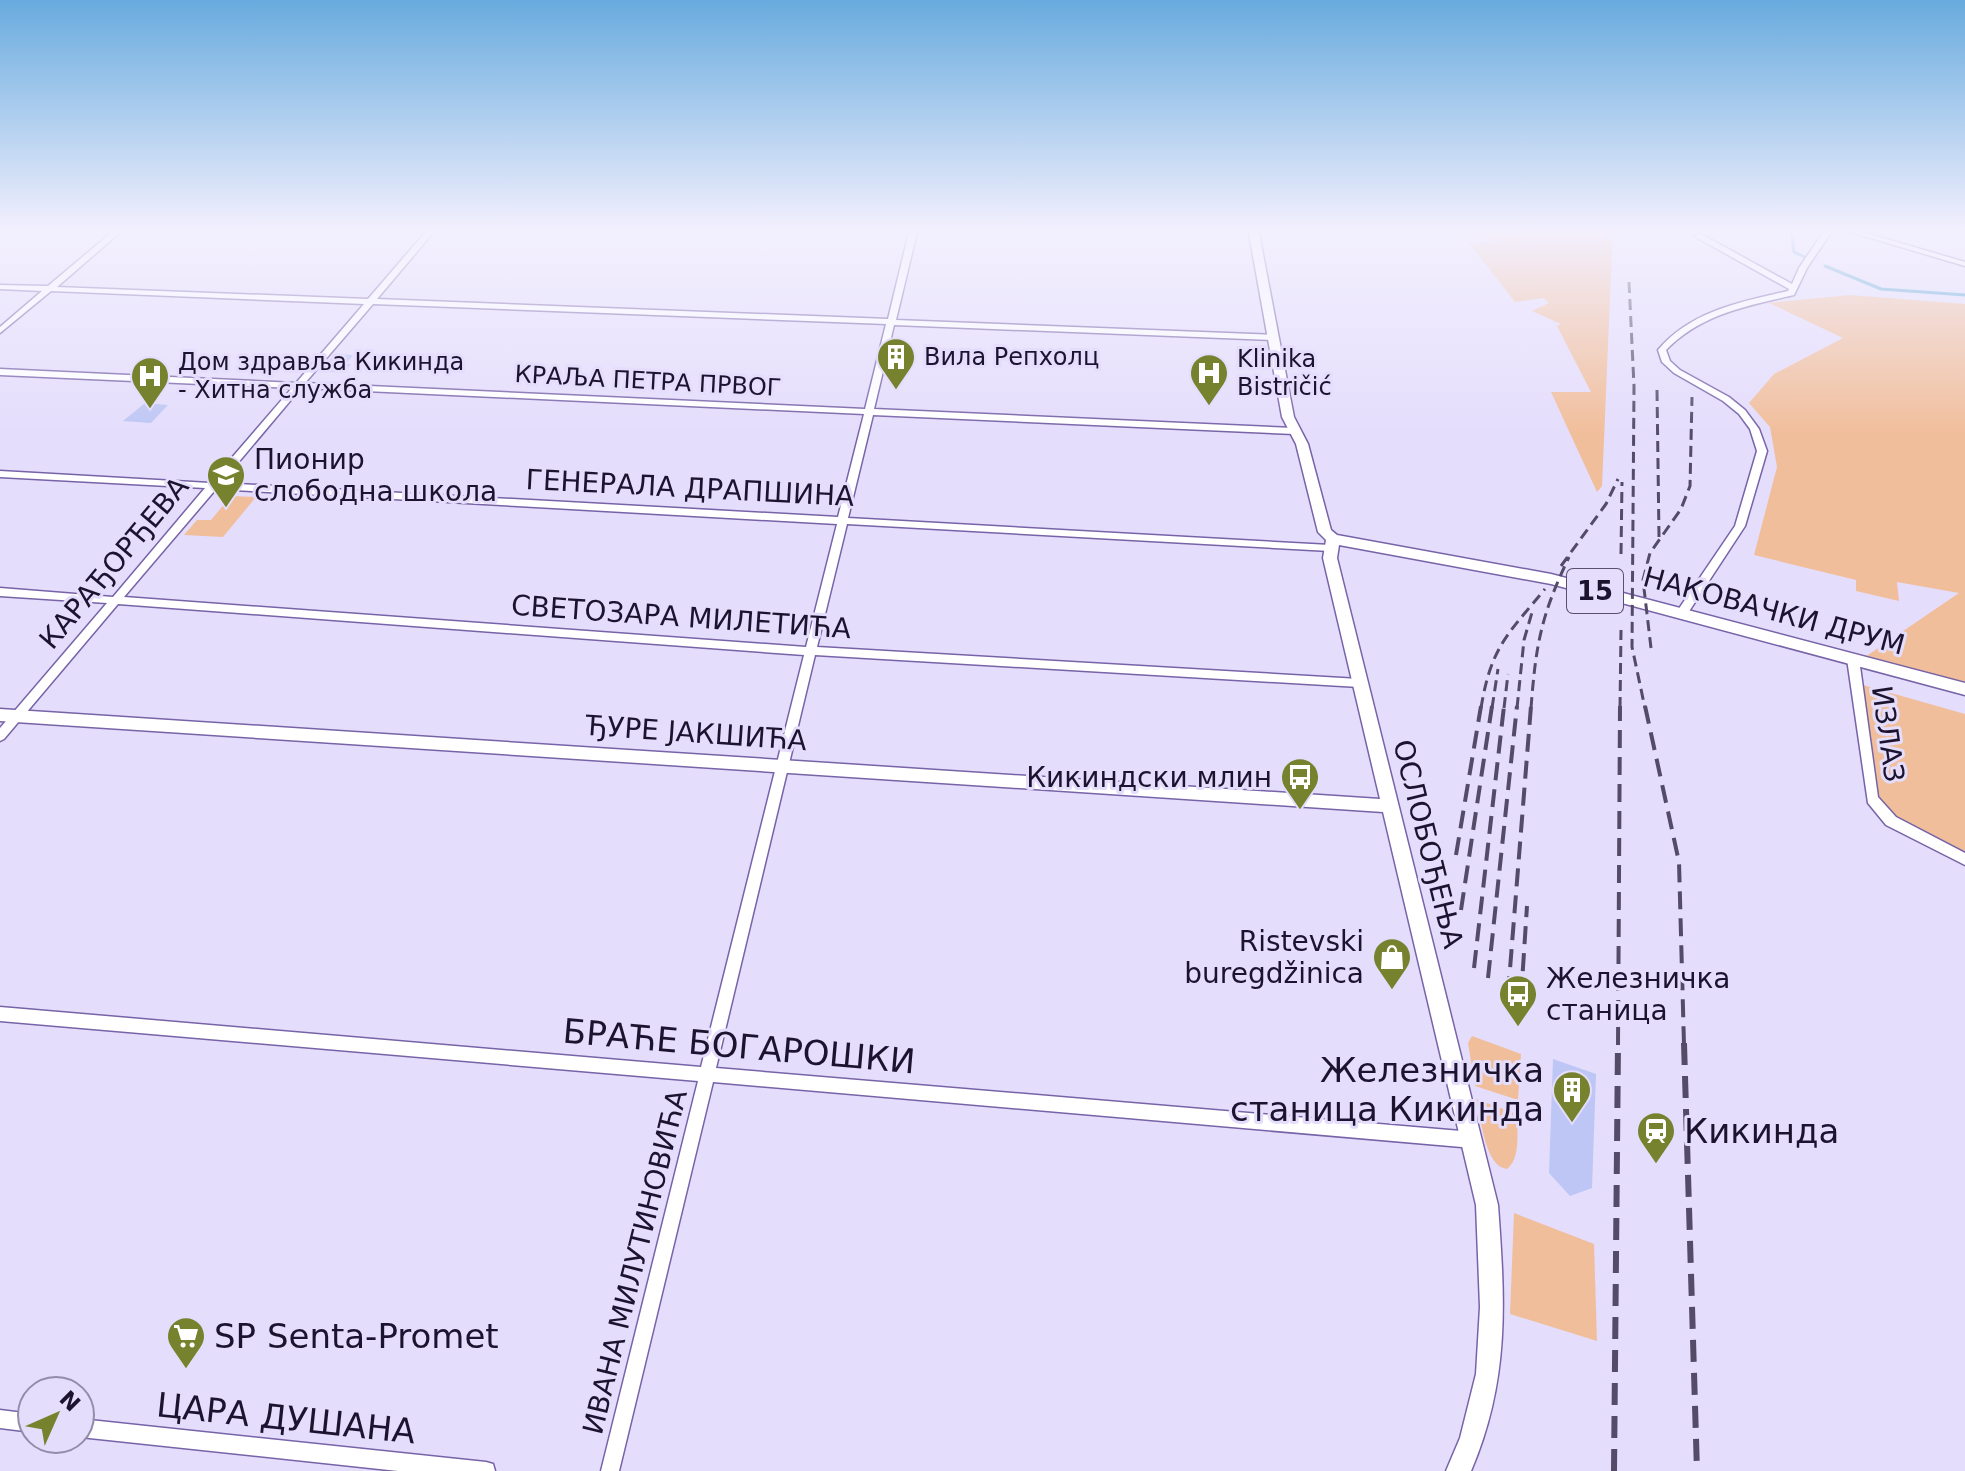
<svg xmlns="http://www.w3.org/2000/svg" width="1965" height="1471" font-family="'DejaVu Sans',sans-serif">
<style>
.green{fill:#f1be9b}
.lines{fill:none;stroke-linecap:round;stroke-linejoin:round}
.stream{stroke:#499ece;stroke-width:3}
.building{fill:#bdc6f4}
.minor-casing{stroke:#7763a7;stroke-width:3}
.major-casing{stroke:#7763a7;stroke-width:3}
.minor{fill:#fff;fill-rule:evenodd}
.major{fill:#fff;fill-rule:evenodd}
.rail-far2{stroke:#534b67;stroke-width:3;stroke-dasharray:11 6;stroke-linecap:butt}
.rail-far1{stroke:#534b67;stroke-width:4;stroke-dasharray:18 9;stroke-linecap:butt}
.rail{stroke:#534b67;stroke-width:6;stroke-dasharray:22 11;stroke-linecap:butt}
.labels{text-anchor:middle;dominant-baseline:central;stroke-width:6;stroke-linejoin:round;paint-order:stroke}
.far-poi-label{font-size:24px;fill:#1c142f;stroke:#e4ddfc;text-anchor:start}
.far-street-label{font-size:24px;fill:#1c142f;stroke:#e4ddfc}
.shield{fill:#e4ddfc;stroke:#58506c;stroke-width:2}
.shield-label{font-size:26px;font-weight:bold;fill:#1c142f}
.poi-label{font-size:28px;fill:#1c142f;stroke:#e4ddfc;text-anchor:start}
.street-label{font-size:28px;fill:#1c142f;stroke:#e4ddfc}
.near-street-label{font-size:34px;fill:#1c142f;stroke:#e4ddfc}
.near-poi-label{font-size:34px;fill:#1c142f;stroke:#e4ddfc;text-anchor:start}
</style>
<rect width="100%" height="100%" fill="#e4ddfc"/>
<path class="green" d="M1458 228H1613L1602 486 1597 492 1551 392H1591L1557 326 1561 324 1532 311 1549 303 1543 298 1515 302 1469 243 1493 242 1486 236 1463 235Z
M1850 295 1965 304V684L1865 657 1959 593 1897 582 1899 601 1856 591V580L1754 555 1777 467 1770 427 1749 403 1774 374 1843 338 1769 303Z
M231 496 256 497 223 537 184 535 197 520H211Z
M1863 685 1965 714V854L1897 819 1879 800Z
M1472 1036 1521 1054 1518 1100 1475 1086 1468 1043Z
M1476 1099 1517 1114C1517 1131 1521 1158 1507 1169 1485 1167 1481 1118 1476 1099Z
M1514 1213 1594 1244 1597 1341 1510 1314Z"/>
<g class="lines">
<path class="stream" d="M1791 228 1794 252 1805 257
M1825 266 1881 289 1965 295"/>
</g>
<path class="building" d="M335 354 353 355 346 364H351L343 373 320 371Z
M145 403 168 405 151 423 123 421Z
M1553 1059 1596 1074 1592 1188 1570 1196 1549 1173Z"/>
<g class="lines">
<defs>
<path id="minor" d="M117 228H125L57 287 368 299 429 228H437L377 299 888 319 910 228H918L896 320 1276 335V339L1273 340 894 325 874 409 1294 428 1299 431 1294 434 873 415 848 518 1330 545 1335 548 1330 551 847 524 817 647 1359 679 1365 683 1359 687 815 655 716 1068 1473 1132 1479 1134 1481 1140 1479 1146 1473 1148 713 1082 619 1471H601L698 1081 0 1021V1007L701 1067 804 655 118 604 4 739 0 741V728L107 603 0 596V588L113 597 205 488 0 477V471L210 483 292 388 0 375V369L296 383 364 304 51 291 0 333V327L42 291 0 289V285L48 286ZM373 304 886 324 865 409 305 383ZM301 388 864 414 838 517 221 483ZM216 489 837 524 806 647 124 597Z
M1826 228H1834L1807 268 1794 295C1747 306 1701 314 1666 350L1670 361 1680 370 1729 397 1745 410 1759 429 1767 451 1745 526 1686 616H1678L1677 613 1678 610 1735 526 1757 451 1750 429 1739 414 1723 401 1674 373 1662 362 1658 350C1691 311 1740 302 1788 291L1789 289 1694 236 1701 234 1792 284 1799 268Z
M1837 228H1849L1965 262V266Z
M1853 655 1859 659 1878 797 1896 817 1965 853V865L1886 825 1868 803 1847 659Z
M0 1410 32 1414V1432L0 1428Z
M80 1419 486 1462 493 1464 495 1471H398L80 1437Z"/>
<path id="major" d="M1248 228H1258L1294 417 1308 444 1331 530 1337 535 1551 574 1965 683V695L1551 584 1339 545 1337 558 1498 1205C1505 1301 1510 1380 1471 1471H1446L1460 1438 1476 1374 1480 1307 1476 1205 1383 812 0 721V709L1380 799 1323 558 1326 540 1318 532 1296 444 1282 417Z"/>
</defs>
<use href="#minor" class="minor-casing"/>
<use href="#major" class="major-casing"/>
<use href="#minor" class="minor"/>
<use href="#major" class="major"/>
<path class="rail-far2" d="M1629 282 1634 386 1632 647 1645 708
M1657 390 1659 537
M1621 554 1622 482
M1561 566 1606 504 1618 479
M1651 648 1643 580 1650 553 1681 509 1690 486 1692 397
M1481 708C1491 647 1507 635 1545 589
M1492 708 1498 669
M1504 708 1508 674
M1517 708 1524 640 1533 609
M1531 708C1536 643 1541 616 1569 557
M1620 708 1621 630"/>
<path class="rail-far1" d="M1645 706 1679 862 1684 1045
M1456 855 1481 706
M1461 910 1492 706
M1474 968 1504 706
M1488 978 1517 706
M1508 994 1531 706
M1521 998 1527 906
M1618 1045 1620 706"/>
<path class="rail" d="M1684 1043 1697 1471
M1614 1471 1618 1043"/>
</g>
<linearGradient id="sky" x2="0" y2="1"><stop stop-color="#68abde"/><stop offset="0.53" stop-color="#f3f0fe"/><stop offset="1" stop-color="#f3f0fe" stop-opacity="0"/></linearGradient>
<rect width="1965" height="434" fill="url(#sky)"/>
<defs>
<symbol id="building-pin" viewBox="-11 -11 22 30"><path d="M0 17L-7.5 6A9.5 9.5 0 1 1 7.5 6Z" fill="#77822e" stroke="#e4ddfc"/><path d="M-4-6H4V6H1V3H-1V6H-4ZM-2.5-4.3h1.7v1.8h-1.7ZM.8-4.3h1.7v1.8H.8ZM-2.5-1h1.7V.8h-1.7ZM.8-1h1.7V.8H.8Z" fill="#fff"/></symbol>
<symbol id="hospital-pin" viewBox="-11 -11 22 30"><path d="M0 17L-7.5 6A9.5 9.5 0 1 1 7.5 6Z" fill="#77822e" stroke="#e4ddfc"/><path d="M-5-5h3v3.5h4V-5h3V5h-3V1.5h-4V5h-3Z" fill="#fff"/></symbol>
<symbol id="school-pin" viewBox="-11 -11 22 30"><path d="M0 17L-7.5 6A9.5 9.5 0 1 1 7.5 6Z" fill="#77822e" stroke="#e4ddfc"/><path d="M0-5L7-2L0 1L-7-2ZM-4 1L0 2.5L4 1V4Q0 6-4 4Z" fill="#fff"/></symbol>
<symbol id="bus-pin" viewBox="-11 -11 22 30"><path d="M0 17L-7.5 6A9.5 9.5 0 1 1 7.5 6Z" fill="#77822e" stroke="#e4ddfc"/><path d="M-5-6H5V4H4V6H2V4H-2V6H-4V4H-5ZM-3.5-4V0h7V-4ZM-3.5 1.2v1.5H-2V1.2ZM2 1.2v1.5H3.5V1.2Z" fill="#fff"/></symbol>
<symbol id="shop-pin" viewBox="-11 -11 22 30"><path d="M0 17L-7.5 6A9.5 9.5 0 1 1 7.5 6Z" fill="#77822e" stroke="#e4ddfc"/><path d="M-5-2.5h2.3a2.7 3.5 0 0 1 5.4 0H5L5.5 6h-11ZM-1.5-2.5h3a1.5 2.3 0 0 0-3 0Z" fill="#fff"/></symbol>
<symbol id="station-pin" viewBox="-11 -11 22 30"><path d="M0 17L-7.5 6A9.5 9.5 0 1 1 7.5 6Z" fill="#77822e" stroke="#e4ddfc"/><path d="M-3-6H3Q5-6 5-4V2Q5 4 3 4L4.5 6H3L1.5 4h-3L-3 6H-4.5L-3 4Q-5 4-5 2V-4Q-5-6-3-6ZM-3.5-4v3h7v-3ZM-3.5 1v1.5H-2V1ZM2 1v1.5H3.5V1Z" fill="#fff"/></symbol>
<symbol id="supermarket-pin" viewBox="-11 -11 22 30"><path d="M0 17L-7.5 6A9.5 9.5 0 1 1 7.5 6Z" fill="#77822e" stroke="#e4ddfc"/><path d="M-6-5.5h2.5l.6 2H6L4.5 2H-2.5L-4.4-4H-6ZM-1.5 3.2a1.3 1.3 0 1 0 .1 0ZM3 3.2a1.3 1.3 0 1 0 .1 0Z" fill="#fff"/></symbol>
</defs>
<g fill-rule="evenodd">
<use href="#building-pin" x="874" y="335" width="44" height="60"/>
<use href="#hospital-pin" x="1187" y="351" width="44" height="60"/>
<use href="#hospital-pin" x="128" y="354" width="44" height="60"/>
<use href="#school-pin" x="204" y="453" width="44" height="60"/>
<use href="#bus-pin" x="1278" y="755" width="44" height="60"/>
<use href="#shop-pin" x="1370" y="935" width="44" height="60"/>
<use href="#bus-pin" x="1496" y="972" width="44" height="60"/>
<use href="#building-pin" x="1550" y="1068" width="44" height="60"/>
<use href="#station-pin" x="1634" y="1109" width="44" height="60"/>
<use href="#supermarket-pin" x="164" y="1314" width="44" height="60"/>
</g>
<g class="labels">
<g class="far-poi-label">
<text x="924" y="357">Вила Репхолц</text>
<text x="1237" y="359">Klinika<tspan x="1237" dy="28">Bistričić</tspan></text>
<text x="178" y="362">Дом здравља Кикинда<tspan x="178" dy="28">- Хитна служба</tspan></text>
</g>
<g class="far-street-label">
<text transform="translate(648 381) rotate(3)">КРАЉА ПЕТРА ПРВОГ</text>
</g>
<rect class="shield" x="1567" y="569" width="56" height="44" rx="6"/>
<g class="shield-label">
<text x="1595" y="591">15</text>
</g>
<g class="poi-label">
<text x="254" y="459">Пионир<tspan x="254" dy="32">слободна школа</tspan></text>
<text x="1272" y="777" text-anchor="end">Кикиндски млин</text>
<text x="1364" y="941" text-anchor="end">Ristevski<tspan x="1364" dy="32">buregdžinica</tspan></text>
<text x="1546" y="978">Железничка<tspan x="1546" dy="32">станица</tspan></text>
</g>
<g class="street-label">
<text transform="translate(690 488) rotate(3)">ГЕНЕРАЛА ДРАПШИНА</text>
<text transform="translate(114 563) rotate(-50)">КАРАЂОРЂЕВА</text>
<text transform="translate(1774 611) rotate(15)">НАКОВАЧКИ ДРУМ</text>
<text transform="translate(681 617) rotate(4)">СВЕТОЗАРА МИЛЕТИЋА</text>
<text transform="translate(696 733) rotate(4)">ЂУРЕ ЈАКШИЋА</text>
<text transform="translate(1888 734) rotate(82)">ИЗЛАЗ</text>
<text transform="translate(1428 844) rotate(76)">ОСЛОБОЂЕЊА</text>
<text transform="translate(635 1262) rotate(-76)">ИВАНА МИЛУТИНОВИЋА</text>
</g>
<g class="near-street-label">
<text transform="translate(739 1046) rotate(5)">БРАЋЕ БОГАРОШКИ</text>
<text transform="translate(286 1418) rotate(6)">ЦАРА ДУШАНА</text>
</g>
<g class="near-poi-label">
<text x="1544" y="1070" text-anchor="end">Железничка<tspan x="1544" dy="39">станица Кикинда</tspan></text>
<text x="1684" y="1131">Кикинда</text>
<text x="214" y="1336">SP Senta-Promet</text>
</g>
</g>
<g transform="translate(56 1415) rotate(45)"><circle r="38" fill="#e4ddfc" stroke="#948daa" stroke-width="2"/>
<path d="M0-6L14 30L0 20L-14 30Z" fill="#77822e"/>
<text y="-12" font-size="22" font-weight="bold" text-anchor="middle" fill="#1c142f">N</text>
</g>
</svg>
